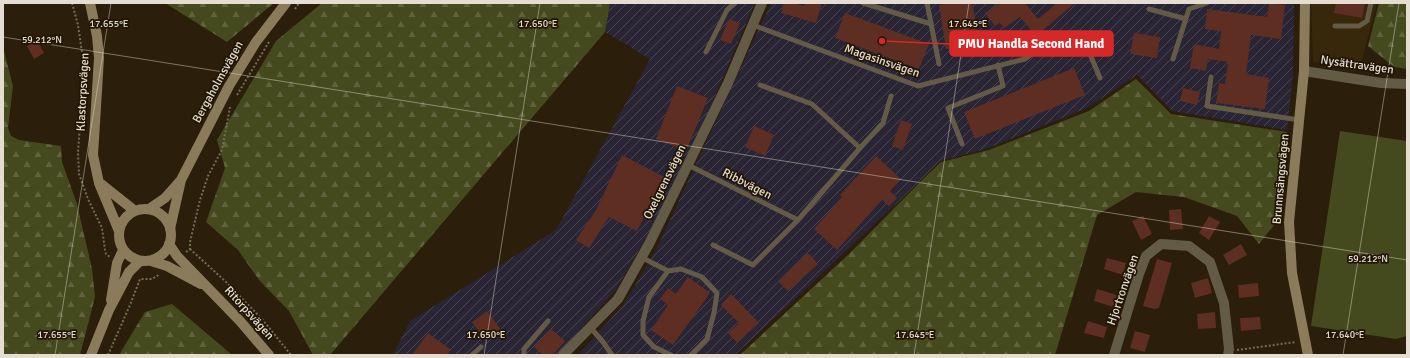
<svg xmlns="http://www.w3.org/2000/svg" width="1410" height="358" font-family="Signika,sans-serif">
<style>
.built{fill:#37270b}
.industrial{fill:url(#industrial-furrows)}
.forest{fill:url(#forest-firs)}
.pitch{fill:#454a1e}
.building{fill:#5e2e22}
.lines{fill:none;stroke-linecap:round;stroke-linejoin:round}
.path{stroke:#766b5a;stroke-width:2;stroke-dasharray:2 2;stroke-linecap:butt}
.lane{stroke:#645b47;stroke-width:5}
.street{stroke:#645b47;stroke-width:10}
.secondary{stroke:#8a7c5b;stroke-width:10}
.ticks{fill:none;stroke:#e5ddd1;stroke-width:1;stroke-opacity:0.45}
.labels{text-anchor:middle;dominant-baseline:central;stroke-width:3.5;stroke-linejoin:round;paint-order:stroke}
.street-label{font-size:12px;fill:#e5ddd1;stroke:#211503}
.ticks-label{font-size:10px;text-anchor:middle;fill:#e5ddd1;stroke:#211503;stroke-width:3.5;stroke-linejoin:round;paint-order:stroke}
.leader{fill:none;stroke:#d62828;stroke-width:1.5}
.callout-dot{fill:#d62828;stroke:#211503;stroke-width:1.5}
.callout{fill:#d62828;stroke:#d62828;stroke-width:1.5}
.callout-label{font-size:13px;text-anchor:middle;font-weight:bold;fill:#fff}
</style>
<defs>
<pattern id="industrial-furrows" width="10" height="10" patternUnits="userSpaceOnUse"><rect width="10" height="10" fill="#292535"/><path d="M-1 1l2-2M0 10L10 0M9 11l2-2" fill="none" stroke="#484451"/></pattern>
<pattern id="forest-firs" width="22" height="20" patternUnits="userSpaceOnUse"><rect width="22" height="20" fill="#454a1e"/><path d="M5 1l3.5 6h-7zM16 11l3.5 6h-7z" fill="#60643e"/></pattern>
</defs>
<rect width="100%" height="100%" fill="#2b1e0a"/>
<path class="built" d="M1311 3H1377L1360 67 1313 62Z"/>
<path class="industrial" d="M610 3H755L700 131 661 213 615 291 557 355H393L410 321 556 230 650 59 605 32Z
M771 3H1294L1293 73 1287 130 1172 111 1137 75 1089 107 989 148 940 161 897 203 735 355H578L624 304 656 250Z"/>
<path class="forest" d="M165 3H274L227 42Z
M322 3H610L605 32 330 355H313L289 311 259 280 238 250 206 222 225 168 217 140 276 41Z
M1379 3H1407V69L1394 67 1368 46Z
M3 47 13 86 8 128 11 136 19 140 61 146 62 162 77 204 92 269 95 297 80 355H3Z
M1136 79 1171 114 1287 132 1282 215 1259 244 1237 216 1184 197 1136 192 1097 215 1055 355H740L850 253 923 179 941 162 989 150 1089 111Z
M172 304 231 354 232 355H119L145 312Z"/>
<path class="pitch" d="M1340 131 1407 141V336L1396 339 1311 326Z"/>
<path class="building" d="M784 3H793L804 6 805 3H822L816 23 781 13Z
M952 3H972L981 47 969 49 968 46 946 49 939 5Z
M999 3H1025L1038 19 1057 3H1075L1036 36 1020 17 1004 28 1000 23 995 26 985 13Z
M1269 3 1285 5 1281 39 1251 35 1246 74 1269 78 1265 109 1216 103 1219 83 1225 84 1228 62 1208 59 1206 71 1190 68 1194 44 1219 49 1221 31 1205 29 1207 9 1267 17Z
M1336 3H1365L1362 18 1334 13Z
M845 13 929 44 919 69 835 38Z
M729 19 740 23 731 44 720 40Z
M1134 33 1160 37 1157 58 1130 54Z
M37 40 44 53 34 59 27 46Z
M1074 68 1085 95 975 139 964 112Z
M677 86 708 98 686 151 656 139Z
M1183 88 1200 92 1197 105 1180 101Z
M901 120 912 124 903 150 892 146Z
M754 126 774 135 765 156 745 147Z
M622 155 664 177 637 231 609 217 589 248 576 240 596 210Z
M876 156 901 179 890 191 897 198 889 206 882 200 837 250 814 229 842 197 840 195Z
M1181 209 1183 229 1170 230 1169 210Z
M1143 216 1152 234 1141 240 1132 221Z
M1209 216 1220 222 1209 240 1199 233Z
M1241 244 1247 255 1229 265 1223 255Z
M808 253 818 264 788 291 778 281Z
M1107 258 1126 263 1123 275 1104 269Z
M1157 259 1172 263 1159 308 1154 309 1143 306Z
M688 277 710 293 673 345 651 330 668 305 660 299 668 288 676 294Z
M1208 278 1212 293 1195 298 1191 283Z
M1258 283 1259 296 1239 298 1238 285Z
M1097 289 1117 295 1114 307 1094 301Z
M731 294 759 323 737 343 728 333 739 323 721 305Z
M487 311 501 330 486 341 472 322Z
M1215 312 1216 328 1198 329 1197 314Z
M1260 317 1261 329 1241 331 1240 318Z
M1088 321 1107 327 1104 338 1084 333Z
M551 329 565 341 553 355H543L534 347Z
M1135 331 1150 335 1145 352 1130 348Z
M428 333 451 350 447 355H412Z"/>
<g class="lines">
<path class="path" d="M72 3 78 25 84 66 78 153 79 174 88 199 102 228 105 250 106 254 110 257
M295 9 299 3
M237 95 269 42
M190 249 225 281 262 319 291 355
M186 252 190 249V242L200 200 208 176 222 150 230 107
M1237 350 1296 342
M108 355 130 305 140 279H152L160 274"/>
<path class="lane" d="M863 3 931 24
M927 3 939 64
M1149 9 1186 19
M753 25 918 86 1025 59 1051 39 1087 47 1100 78
M1335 26H1359L1367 21 1371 3
M706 52 727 10 735 3
M1173 59 1189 9 1207 3
M1211 77 1207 106 1299 120
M962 144 948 108 1003 86 998 65
M860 148 883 123 891 96
M688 165 798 220
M713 245 753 265 798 220 860 148 812 104 760 85
M641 257 668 271 681 269 702 277 717 293 714 313 707 339 691 355
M668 271 649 297 643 321V335L654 347 671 355
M590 327 603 342 612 355
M472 355 481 347
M524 355V349L548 321"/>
<path class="street" d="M1304 71 1381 83 1407 84
M563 355 618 299 649 244 728 83 762 3
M1114 355 1139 274 1146 256 1161 244 1189 246 1210 262 1224 303 1229 349 1228 355"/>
<path class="secondary" d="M90 3 97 36 99 58 93 155 99 183 119 231
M1305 3 1304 71 1289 222 1292 273 1308 355
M101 184 135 211
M119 235a26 26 0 1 1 52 0a26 26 0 1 1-52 0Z
M149 209 165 198 181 180 229 86 256 42 286 3
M170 229 181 180
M169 244 177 256 240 321 269 355
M151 261 167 266 201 284
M111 300 117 263 123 250
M91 355 109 310 129 272 140 261"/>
</g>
<path class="ticks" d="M3 37 1407 260M55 355 111 3M484 355 540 3M914 355 969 3M1343 355 1399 3"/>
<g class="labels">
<g class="street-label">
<text transform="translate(882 61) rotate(19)">Magasinsvägen</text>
<text transform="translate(1357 65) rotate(8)">Nysättravägen</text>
<text transform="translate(218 82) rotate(-61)">Bergaholmsvägen</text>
<text transform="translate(83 92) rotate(-87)">Klastorpsvägen</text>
<text transform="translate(1281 179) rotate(-85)">Brunnsängsvägen</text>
<text transform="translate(665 182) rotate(-64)">Oxelgrensvägen</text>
<text transform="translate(747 184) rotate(27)">Ribbvägen</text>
<text transform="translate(1123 290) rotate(-71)">Hjortronvägen</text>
<text transform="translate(249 313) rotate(48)">Ritorpsvägen</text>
</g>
</g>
<g class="ticks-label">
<text x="109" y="27">17.655°E</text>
<text x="538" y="27">17.650°E</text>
<text x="968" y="27">17.645°E</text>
<text x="42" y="43">59.212°N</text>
<text x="1368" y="262">59.212°N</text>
<text x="57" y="338">17.655°E</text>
<text x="486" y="338">17.650°E</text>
<text x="915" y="338">17.645°E</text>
<text x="1345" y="338">17.640°E</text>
</g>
<path class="leader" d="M882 41L950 44"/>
<circle class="callout-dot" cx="882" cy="41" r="4"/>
<rect class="callout" x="950" y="31" width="163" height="25" rx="4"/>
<g class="callout-label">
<text x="1031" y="48">PMU Handla Second Hand</text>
</g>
<rect width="1410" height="358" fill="none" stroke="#e5ddd1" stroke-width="8"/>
</svg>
